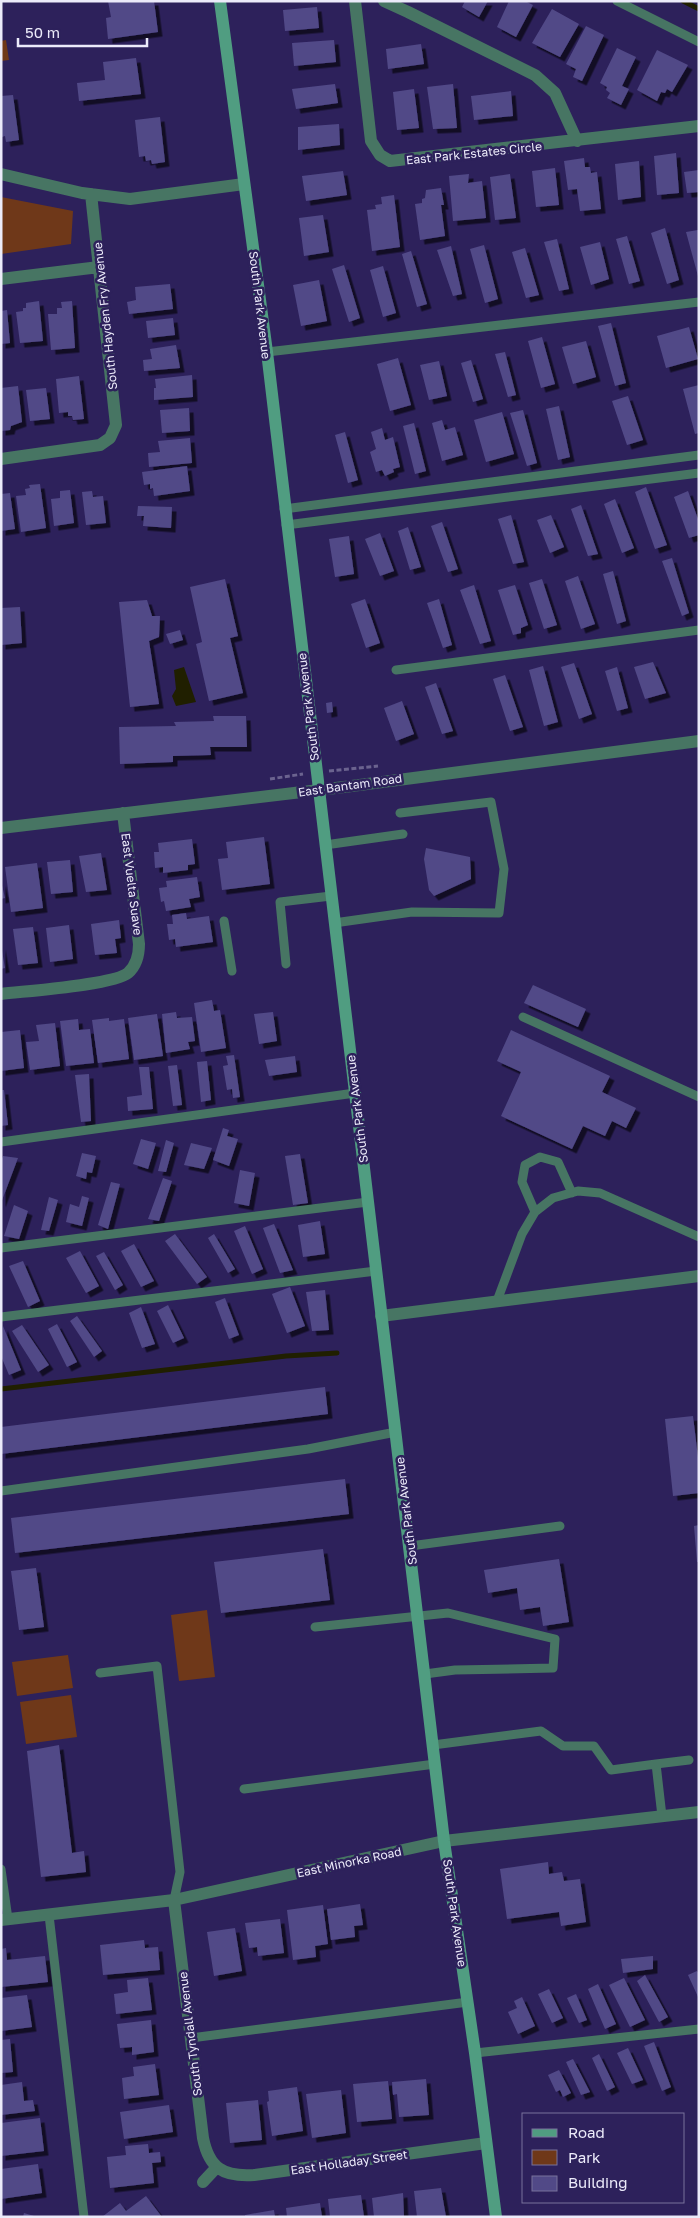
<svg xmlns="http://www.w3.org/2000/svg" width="700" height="2218" font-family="'Golos Text',sans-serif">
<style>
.green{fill:#6f3819}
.water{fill:#201f00}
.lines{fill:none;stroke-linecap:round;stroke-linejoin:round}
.stream{stroke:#201f00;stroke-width:5}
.building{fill:#514987;filter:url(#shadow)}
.path{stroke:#6b638f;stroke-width:3;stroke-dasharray:5 2.5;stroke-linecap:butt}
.service{stroke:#477563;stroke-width:9}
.minor{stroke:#477563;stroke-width:12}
.secondary{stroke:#509d81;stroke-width:12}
.labels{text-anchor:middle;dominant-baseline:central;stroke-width:5;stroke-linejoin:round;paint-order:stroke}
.street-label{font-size:12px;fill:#ecebfa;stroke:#2d215b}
</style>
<defs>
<filter id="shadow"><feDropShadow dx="4.5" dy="4.5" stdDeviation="0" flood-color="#0009"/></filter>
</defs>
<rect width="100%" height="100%" fill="#2d215b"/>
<path class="green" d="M6 40 9 60 1 61V41Z
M1 197 73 211 71 244 1 254Z
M207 1610 215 1677 179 1681 171 1615Z
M68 1655 73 1688 17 1696 12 1662Z
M71 1695 77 1737 26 1744 20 1702Z"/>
<path class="water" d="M184 667 196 702 176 706 172 696 176 689 174 670Z"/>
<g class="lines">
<path class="stream" d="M683 1 699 9
M1 1389 286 1356 337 1353"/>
</g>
<path class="building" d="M108 1H154L158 32 108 39 106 18 111 17Z
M465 1H488L479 17 462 7Z
M509 1H525L533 5 516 37 497 27Z
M317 7 319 28 285 31 283 10Z
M552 9 579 24 560 57 532 43Z
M586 26 604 35 582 81 573 77 576 69 566 64Z
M334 40 336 62 294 66 292 43Z
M421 44 424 64 388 69 386 49Z
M617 48 636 57 622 86 629 89 621 105 607 98 610 93 606 90 607 87 600 83Z
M657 50 688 65 672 92 667 89 665 93 661 92 657 101 637 90Z
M136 58 141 94 79 101 77 83 105 80 103 62Z
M335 84 338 103 296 109 292 89Z
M453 84 457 128 433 129 427 87Z
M414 89 419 128 397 130 393 92Z
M511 91 513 116 474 120 471 96Z
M13 95 19 140 6 142 5 136 2 137 1 130V96Z
M160 117 165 162 152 164 151 160 146 161 145 156 139 157 135 120Z
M339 124 340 145 298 150V127Z
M676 153 679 193 657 195 654 156Z
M584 158 585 167H590L591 173 597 172 601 209 580 211 577 189 568 190 564 161Z
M639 161 641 197 618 200 615 164Z
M555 168 559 205 536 207 532 171Z
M699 170V192L687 193 684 172Z
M343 171 347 195 306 201 302 176Z
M469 174 468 183 482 181 486 218 453 221 449 176Z
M510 174 516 218 495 220 490 177Z
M441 188 444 205H441L445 236 420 240 415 204 422 203V199L425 198 426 190Z
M394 195 400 247 372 251 367 210 376 209 375 205 382 204 381 197Z
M323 215 329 252 304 256 299 218Z
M665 228 679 280 667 284 651 233Z
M698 230 699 234 698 276 686 232Z
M627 236 640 281 629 284 616 239Z
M557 239 569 289 559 291 544 242Z
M600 242 609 279 591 285 580 247Z
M484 245 498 299 485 303 470 249Z
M451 246 462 294 453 296 437 250Z
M525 248 539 295 526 298 512 252Z
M411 251 427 304 417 307 402 254Z
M344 265 360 318 349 322 332 269Z
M383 266 396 313 383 317 370 270Z
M319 280 327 321 301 326 293 285Z
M170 284 173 309 129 314 127 302 136 300 135 287Z
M39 301 43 341 20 343 16 312 23 311V308H26V303Z
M72 301 75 348 51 350 48 314H57V308H62L61 302Z
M7 310 10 343 1 344V311Z
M173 318 175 335 148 338 146 321Z
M611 323 626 383 615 386 598 326Z
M689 327 698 359 666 368 657 336Z
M542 337 555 384 541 388 528 341Z
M586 341 596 377 573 384 562 347Z
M176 345 180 368 144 371 143 360 152 359 150 349Z
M505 352 516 395 508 397 495 354Z
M398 358 411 405 390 411 377 364Z
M471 360 483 399 473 402 461 363Z
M439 361 447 396 429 400 420 365Z
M192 375 193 397 154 400V388H156L155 379Z
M79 376 84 419 73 420 72 416H68V412L59 413 56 379Z
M699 385V433L695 434 683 389Z
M18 386 22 422 11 426 10 430 1 431V388Z
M46 388 50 419 30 421 26 390Z
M628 396 643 440 627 445 612 401Z
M559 406 570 457 558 460 546 409Z
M189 408 190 431 162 433 160 410Z
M523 410 537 463 527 466 510 413Z
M502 412 514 454 486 462 474 420Z
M442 420 445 430 455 427 463 455 442 461 432 423Z
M414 423 426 471 415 474 403 426Z
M382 428 385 440 393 437 400 467 393 469 394 472 385 476 382 470 376 472 370 452 376 449 371 432Z
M345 432 358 480 348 483 335 435Z
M190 438 192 463 149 467 148 453 160 452 158 441Z
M187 466 190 491 154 496 153 488 150 489V484L144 485 142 472Z
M40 484 46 528 21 532 16 496 26 495 25 489 30 488 29 485Z
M646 487 667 545 655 549 635 492Z
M70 490 74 523 54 526 51 499 60 498V491Z
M92 491 93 497 103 496 106 523 86 525 82 492Z
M688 491 699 522V535L689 538 674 497Z
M10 493 15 529 1 531V494Z
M615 499 634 548 622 553 604 504Z
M581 505 598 554 588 556 571 509Z
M138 506 172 507 171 528 143 526 144 516H137Z
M511 515 524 562 513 564 498 519Z
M551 515 564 547 550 553 537 520Z
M442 522 458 569 448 572 431 526Z
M408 527 421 567 410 570 398 531Z
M380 533 394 571 380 576 365 539Z
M349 536 354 574 335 577 329 539Z
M672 558 689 613 682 616 662 561Z
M613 571 626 621 617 624 603 574Z
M578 576 595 624 581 629 565 581Z
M225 579 238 636 230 638 243 693 209 701 196 644 202 642 190 587Z
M542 579 557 625 544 629 529 583Z
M474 585 491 641 480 644 460 590Z
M515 585 528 625 521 628V633L513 635 498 590Z
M365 599 380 643 366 648 351 604Z
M439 599 452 645 443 648 427 603Z
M147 600 152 616H160L159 637 149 641 159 704 130 707 119 602Z
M20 607 22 643 1 645V608Z
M180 630 183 640 170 644 166 634Z
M653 662 666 693 645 699 634 667Z
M574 663 592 714 579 719 561 667Z
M543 666 558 722 544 726 529 670Z
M617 667 628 708 617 711 605 671Z
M505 675 523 727 510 731 493 679Z
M436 683 453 731 442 734 425 687Z
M402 701 414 734 396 741 384 708Z
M332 702 333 712 327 713 326 703Z
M213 716H246L247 747H210L211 755 173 756V762L120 764 119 727 176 726 174 722 214 721Z
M264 837 270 884 222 890 218 859 228 858 226 842Z
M192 839 195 864 188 865V870L163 873V867L155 868 154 852H159L158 843Z
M426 848 470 857 471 879 434 896 429 890 424 859Z
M101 853 107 890 86 892 79 856Z
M70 860 73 892 51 894 47 862Z
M37 863 43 908 11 912 5 867Z
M197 877 200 897 189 899 191 907 166 911 164 901 161 902 159 888 167 887 166 881Z
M1 881 5 898 1 899Z
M186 913 187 919 209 916 213 942 176 947 175 939 169 940 167 924H173L172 915Z
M119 920 121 938 115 939 117 953 95 955 91 924Z
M69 925 73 959 50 962 46 928Z
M33 927 38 963 18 965 13 929Z
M1 945 5 968 1 969Z
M533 985 586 1009 578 1027 524 1003Z
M212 1000 214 1011 220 1010 226 1048 201 1052 194 1003Z
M176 1012 177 1018 192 1017 195 1041 188 1042 190 1049 166 1053 162 1014Z
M273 1012 277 1041 259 1044 254 1014Z
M157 1014 163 1056 134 1060 128 1018Z
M109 1018V1021L124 1019 129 1059 98 1063 92 1020Z
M78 1019 79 1030 90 1029 94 1063 66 1066 60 1021Z
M55 1023 60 1066 30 1070 26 1042 39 1041 36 1025Z
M20 1030 24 1068 1 1071V1032Z
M511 1030 610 1076 602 1092 636 1108 626 1128 612 1121 605 1136 583 1126 572 1149 501 1116 521 1072 497 1061Z
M234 1055 240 1097 233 1098 232 1089 227 1090 223 1066 228 1065 226 1056Z
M295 1056 297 1072 269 1076 265 1060Z
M207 1061 211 1100 201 1102 197 1062Z
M177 1065 182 1105 173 1106 168 1066Z
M139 1067H149L153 1109 128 1111 127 1097 142 1095Z
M89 1074 91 1121 81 1122 75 1075Z
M1 1090H4L8 1125 1 1126Z
M223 1128 229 1130 227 1136 238 1139 229 1166 213 1160Z
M141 1139 156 1143 148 1169 133 1164Z
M166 1140 174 1143 166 1172 158 1171Z
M191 1143 212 1148 204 1169 184 1165Z
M82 1153 96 1156 92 1173 87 1172 86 1179 76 1176Z
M300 1154 308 1203 293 1205 285 1156Z
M3 1156 18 1158 1 1203V1161Z
M240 1170 255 1173 249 1206 234 1203Z
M163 1178 172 1181 159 1221 148 1219Z
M111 1182 120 1184 108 1229 98 1225Z
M82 1196 89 1198 82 1226 66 1222 70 1204 79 1207Z
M49 1197 58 1200 49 1231 41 1230Z
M14 1205 28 1211 19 1239 4 1236Z
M320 1221 325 1254 303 1257 298 1225Z
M274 1224 293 1270 280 1273 263 1228Z
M245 1226 263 1269 252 1274 234 1231Z
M175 1234 207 1277 197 1284 165 1241Z
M214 1234 235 1269 228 1273 208 1238Z
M134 1244 154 1281 141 1287 121 1251Z
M80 1251 99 1286 86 1293 66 1258Z
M104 1252 123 1285 115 1290 96 1256Z
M23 1261 40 1301 28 1307 9 1266Z
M290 1287 305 1326 287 1333 272 1294Z
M325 1290 329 1330 312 1331 306 1292Z
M225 1298 239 1335 229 1339 215 1302Z
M168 1305 184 1338 173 1343 157 1311Z
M141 1307 155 1344 142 1348 129 1313Z
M77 1316 102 1351 94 1357 70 1321Z
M57 1324 77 1362 67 1367 48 1329Z
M22 1325 49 1365 38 1372 12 1331Z
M3 1326 21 1370 9 1375 1 1356Z
M325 1387 328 1414 1 1454V1427Z
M693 1416 699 1466V1493L673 1496 665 1419Z
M345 1479 349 1514 15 1553 11 1518Z
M699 1525V1562H697L694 1526Z
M323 1549 330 1600 221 1613 214 1562Z
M559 1559 569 1622 543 1626 540 1607 520 1610 517 1588 488 1593 484 1570Z
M36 1568 44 1627 19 1630 11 1571Z
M59 1745 72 1853 84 1851 86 1872 41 1877 27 1751Z
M548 1862 549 1874 562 1872 564 1881 580 1879 586 1922 561 1926 559 1912 507 1919 500 1869Z
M360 1904 363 1925 354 1926 355 1937 331 1940 327 1909Z
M323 1905 328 1944 315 1946 316 1957 293 1960 287 1910Z
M280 1919 284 1953 258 1956 257 1947 249 1948 245 1923Z
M235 1928 242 1971 214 1976 207 1932Z
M144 1940 145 1948 158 1947 160 1970 103 1975 100 1945Z
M6 1948 7 1960 45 1956 48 1982 1 1987V1949Z
M653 1956V1969L623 1973 621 1959Z
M697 1971 699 1974V1999L688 1975Z
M645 1975 668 2017 659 2022 637 1981Z
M148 1978 152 2010 116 2014 114 1994 128 1992 127 1980Z
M624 1978 645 2020 630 2027 609 1985Z
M598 1984 616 2024 605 2029 588 1989Z
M549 1989 563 2018 552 2023 538 1994Z
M576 1994 587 2020 579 2023 567 1998Z
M27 1995 32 2027 1 2031V1998Z
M522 1997 535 2026 518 2034 508 2012 517 2008 514 2001Z
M151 2020 154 2052 132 2055V2047L120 2048 117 2024Z
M10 2039 13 2072 1 2073V2040Z
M654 2042 671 2087 662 2091 644 2046Z
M628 2048 643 2080 632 2084 617 2053Z
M599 2054 615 2087 607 2091 592 2058Z
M573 2059 590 2092 581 2095 566 2062Z
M155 2064 159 2095 124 2099 122 2078 134 2076 133 2067Z
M559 2070 571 2093 563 2097 560 2090 556 2092 548 2075Z
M426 2079 429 2115 399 2117 397 2094 393 2095 392 2082Z
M388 2081 392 2119 357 2122 353 2084Z
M22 2082 24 2101 33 2100 35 2111 1 2115V2085Z
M297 2087 303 2131 272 2136 267 2102 269 2101 268 2091Z
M341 2090 346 2133 312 2138 306 2094Z
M258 2100 262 2140 230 2143 226 2103Z
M169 2105 173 2132 124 2139 120 2112Z
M40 2118 44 2151 1 2156V2123Z
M148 2144 149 2153 160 2152 161 2162 152 2163 154 2183 110 2188 107 2157 126 2155 125 2146Z
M38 2164 42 2193 1 2199V2169Z
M441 2188 446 2217H417L414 2191Z
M403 2193 404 2217H374L372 2198Z
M361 2195 364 2217H330L328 2199Z
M146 2196 162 2217H102L120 2203 126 2211Z
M320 2203 322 2217H287L286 2208Z
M274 2210 275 2217H245V2215Z
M24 2213 34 2216V2217H23Z"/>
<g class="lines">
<path class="path" d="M329 771 378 766
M270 779 303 774"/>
<path class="service" d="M617 1 699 42
M267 352 699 302
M284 509 699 455
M286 525 699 473
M396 670 699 630
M325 845 403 834
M224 921 232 971
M334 923 412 912 499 913 504 869 491 802 400 813
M286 964 280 902 331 896
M523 1017 699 1097
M1 1142 355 1093
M535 1212 522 1182 525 1165 540 1157 558 1162 572 1193
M1 1248 368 1202
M497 1301 522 1234 535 1212 553 1198 578 1191 600 1193 699 1237
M1 1317 376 1271
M1 1491 308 1449 396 1432
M410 1546 560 1526
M315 1627 448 1613 555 1639 553 1668 455 1670 425 1674
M100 1673 157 1666 180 1872 174 1900
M433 1745 541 1731 563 1746H594L611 1770 656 1764 662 1816
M656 1764 689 1760
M244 1789 435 1764
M1 1869 8 1919
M49 1915 84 2217
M191 2038 468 2002
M475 2053 699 2029"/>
<path class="minor" d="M355 1 371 141 380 155 390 161 699 126
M384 1 408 12 535 75 555 93 577 141
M1 174 82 193 130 199 244 184
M1 279 99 267
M1 459 100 445 110 438 116 425 91 194
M1 828 344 787 699 741
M1 994C25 991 114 985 128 973 136 966 139 955 139 944L123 813
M381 1316 699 1276
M174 1900 203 2138C209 2168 223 2177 254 2175L486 2143
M1 1920 174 1900 444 1841 699 1812
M203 2182 217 2167"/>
<path class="secondary" d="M220 1 267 352 444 1841 475 2053 496 2217"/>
</g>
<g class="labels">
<g class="street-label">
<text transform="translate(474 153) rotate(-6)">East Park Estates Circle</text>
<text transform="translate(260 305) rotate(83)">South Park Avenue</text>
<text transform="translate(105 316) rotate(-96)">South Hayden Fry Avenue</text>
<text transform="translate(308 707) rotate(-97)">South Park Avenue</text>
<text transform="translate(350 785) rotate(-8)">East Bantam Road</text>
<text transform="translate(132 884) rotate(83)">East Vuelta Suave</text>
<text transform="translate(357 1109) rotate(-97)">South Park Avenue</text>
<text transform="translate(406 1511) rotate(-97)">South Park Avenue</text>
<text transform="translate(349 1862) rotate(-12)">East Minorka Road</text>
<text transform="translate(455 1913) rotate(82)">South Park Avenue</text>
<text transform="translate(190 2034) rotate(-97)">South Tyndall Avenue</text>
<text transform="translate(349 2162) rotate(-8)">East Holladay Street</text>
</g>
</g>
<rect width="700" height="2218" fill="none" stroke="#ecebfa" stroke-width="5"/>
<rect x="522" y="2113" width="162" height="90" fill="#2d215b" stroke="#79729b"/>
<rect x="532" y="2129" width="25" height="8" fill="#509d81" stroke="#79729b"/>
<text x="568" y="2138" font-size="15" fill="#ecebfa">Road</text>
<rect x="532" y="2150" width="25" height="15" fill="#6f3819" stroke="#79729b"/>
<text x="568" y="2163" font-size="15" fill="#ecebfa">Park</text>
<rect x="532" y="2176" width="25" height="15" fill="#514987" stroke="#79729b"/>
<text x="568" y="2188" font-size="15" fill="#ecebfa">Building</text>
<path d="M18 38v8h129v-8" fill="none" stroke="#ecebfa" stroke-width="2.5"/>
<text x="25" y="38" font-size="15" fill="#ecebfa" stroke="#2d215b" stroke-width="4" paint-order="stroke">50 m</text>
</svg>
